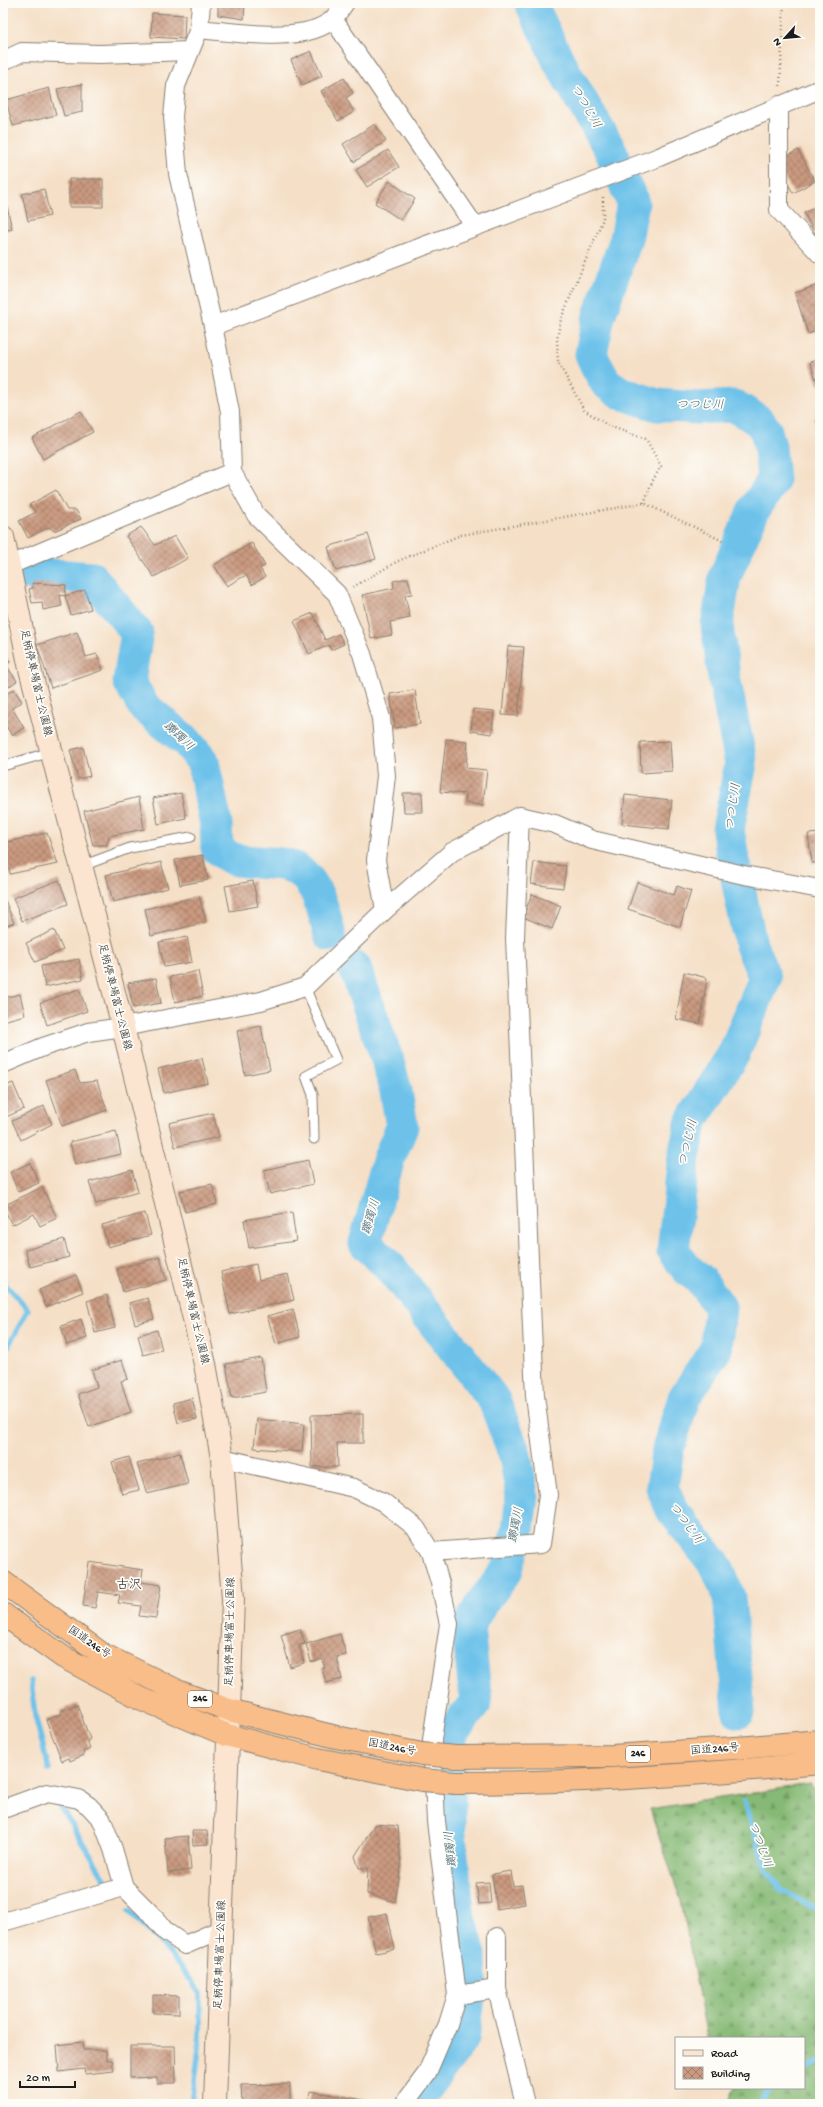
<svg xmlns="http://www.w3.org/2000/svg" width="823" height="2107" font-family="'Gochi Hand','Klee One',sans-serif">
<style>
.forest{fill:url(#forest-firs);stroke:#516a48}
.lines{fill:none;stroke-linecap:round;stroke-linejoin:round}
.stream{stroke:#6ec2ea;stroke-width:5.5}
.river{stroke:#6ec2ea;stroke-width:33}
.building{fill:url(#building-cross-hatch)}
.lane-casing{stroke:#887e71;stroke-width:11}
.street-casing{stroke:#887e71;stroke-width:20}
.secondary-casing{stroke:#887e71;stroke-width:24}
.highway-casing{stroke:#887e71;stroke-width:24}
.path{stroke:#887e71;stroke-width:2.5;stroke-dasharray:1 3;stroke-linecap:butt}
.lane{stroke:#fff;stroke-width:9}
.street{stroke:#fff;stroke-width:18}
.secondary{stroke:#fce5d0;stroke-width:22}
.highway{stroke:#f8bd89;stroke-width:22}
.highway-bridge-casing{stroke:#887e71;stroke-width:24;stroke-linecap:butt}
.highway-bridge{stroke:#f8bd89;stroke-width:22}
.labels{text-anchor:middle;dominant-baseline:central;stroke-width:3.5;stroke-linejoin:round;paint-order:stroke}
.shield{fill:#fdfcf7;stroke:#605f5e;stroke-width:1}
.shield-label{font-size:10px;font-weight:bold;fill:#1c1c1c}
.street-label{font-size:11px;fill:#1c1c1c;stroke:#fdfcf7}
.water-label{font-size:12px;font-style:italic;fill:#3d5e6e;stroke:#fdfcf7}
.quarter-label{font-size:13px;fill:#1c1c1c;stroke:#fdfcf7}
</style>
<defs>
<pattern id="forest-firs" width="22" height="20" patternUnits="userSpaceOnUse"><rect width="22" height="20" fill="#86b974"/><path d="M5 1l3.5 6h-7zM16 11l3.5 6h-7z" fill="#739e64"/></pattern>
<pattern id="building-cross-hatch" width="8" height="8" patternUnits="userSpaceOnUse"><rect width="8" height="8" fill="#ca9a80"/><path d="M0 0l8 8M0 8l8-8" fill="none" stroke="#a37d68"/></pattern>
</defs>
<rect width="100%" height="100%" fill="#fdfcf7"/>
<filter id="ink" filterUnits="userSpaceOnUse"><feTurbulence type="fractalNoise" baseFrequency=".025" numOctaves="2"/><feDisplacementMap in="SourceGraphic" scale="8" xChannelSelector="R" yChannelSelector="G"/><feConvolveMatrix kernelMatrix="1 2 1 2 8 2 1 2 1" color-interpolation-filters="sRGB"/></filter>
<filter id="wash" filterUnits="userSpaceOnUse"><feTurbulence type="fractalNoise" baseFrequency=".012" numOctaves="4" result="noise"/><feDisplacementMap in="SourceGraphic" scale="16" xChannelSelector="R" yChannelSelector="G"/><feGaussianBlur stdDeviation="0.9" result="paint"/><feColorMatrix in="noise" values="0 0 0 0 0 0 0 0 0 0 0 0 0 0 0 0 0 1.4 0 .05"/><feComposite in="paint" operator="in"/></filter>
<g filter="url(#wash)">
<rect width="100%" height="100%" fill="#f5dfc6"/>
<path class="forest" d="M810 1784 820 1794V2104H727L734 2088H804V2038H707L681 1901 650 1809Z"/>
<g class="lines">
<path class="stream" d="M3 1282 28 1310 3 1355
M3 1549V1550
M31 1681 35 1716 49 1769
M744 1801 766 1869 780 1889 820 1911
M60 1806 105 1879
M129 1911 160 1941 200 1992V2040L192 2104
M804 2068 820 2061
M760 2104 765 2095 772 2088"/>
<path class="river" d="M531 3 560 64 611 151 633 203 626 239 599 316 591 354 596 365 606 383 621 393 657 405 697 408 735 406 759 421 766 431 770 447 773 481 755 508 725 576 717 625 724 677 741 763 728 830 736 874 751 945 765 978 734 1053 692 1120 684 1156 673 1251 688 1270 700 1279 720 1307 716 1349 684 1398 668 1449 662 1487 672 1510 717 1567 729 1597 739 1712
M28 573 92 578 137 633 129 681 144 707 187 742 203 762 216 824 217 848C234 862 234 860 256 862 265 863 277 863 287 865 317 875 323 909 330 935
M355 968 387 1059 396 1091 402 1127 389 1158 365 1243 391 1268 494 1400 515 1455 522 1495 518 1530 506 1572 481 1604 468 1627 476 1702 450 1735 449 1827 458 1911 470 1955 471 1985 463 2038 413 2104"/>
</g>
<g id="blocks">
<path class="building" d="M218 3H245L244 19 218 15Z
M152 13 185 15 184 39 151 37Z
M311 51 322 76 302 85 291 60Z
M344 78 353 93 346 98 354 112 338 121 321 91Z
M82 84V112L64 116 57 89Z
M49 88 56 115 13 126 6 100Z
M375 124 386 141 354 162 343 144Z
M388 150 399 167 367 187 356 170Z
M798 150 815 181 793 193 776 162Z
M69 179H103V207H69Z
M389 181 415 199 401 220 375 203Z
M3 189 12 229 3 231Z
M44 189 50 216 28 221 22 194Z
M820 205V243L804 213Z
M818 285 820 330 808 334 795 293Z
M820 359V385H818L810 362Z
M81 411 93 432 43 459 32 438Z
M820 419V429L816 421Z
M56 490 67 510H76L81 519 54 531 49 527 28 538 19 521 36 512 29 505Z
M141 527 155 545 175 536 188 558 154 577 126 536Z
M368 534 376 559 336 571 328 547Z
M252 543 265 566 260 568 265 577 252 585 246 575 227 586 214 565Z
M408 578 412 594 405 595 410 618 390 622 392 635 371 639 362 595 394 588 393 581Z
M32 583 66 585 65 596 85 590 91 609 71 615 65 596 60 595 62 606 43 610 42 602 32 603 29 589 33 588Z
M313 613 325 640 339 634 344 644 331 650 329 645 309 654 294 621Z
M77 632 86 657 97 654 103 670 51 688 37 645Z
M508 646 524 647 518 716 502 715Z
M3 652 10 662 6 665 17 681 3 691Z
M14 689 22 702 12 708 24 728 12 735 3 722V717L6 715 3 711V696Z
M415 690 420 724 395 728 390 694Z
M473 709 494 711 492 734 471 731Z
M446 739 468 741 466 768 487 770 483 805 465 803 466 794 440 792Z
M670 741 672 771 641 773 640 742Z
M83 747 90 776 78 779 70 750Z
M181 793 186 818 158 824 153 798Z
M403 793H422L423 812H404Z
M625 795 672 800 669 829 622 824Z
M139 797 144 829 109 836 107 845H93L84 811Z
M47 833 58 864 10 874 3 843Z
M820 833V862L812 863 808 834Z
M203 855 208 880 180 885 175 860Z
M161 862 168 888 113 902 106 875Z
M534 862 566 866 563 888 531 884Z
M59 880 68 904 22 921 13 898Z
M253 881 258 906 230 911 225 886Z
M637 882 674 895 677 886 691 891 680 927 628 909Z
M532 894 561 906 552 929 523 917Z
M199 896 206 922 151 936 145 909Z
M5 900 14 923 3 927V901Z
M54 930 63 950 35 962 26 943Z
M187 937 192 962 164 967 159 942Z
M79 959 83 979 45 987 41 966Z
M198 971 203 996 175 1002 170 977Z
M684 972 707 978 700 1024 676 1019Z
M156 978 161 1003 133 1008 128 983Z
M79 989 87 1011 47 1025 40 1003Z
M20 994 25 1015 3 1021V998Z
M261 1026 270 1070 245 1075 237 1031Z
M202 1058 208 1083 164 1093 158 1069Z
M75 1070 80 1083 97 1081 107 1110 62 1126 46 1080Z
M13 1083 24 1109 6 1117 3 1111V1087Z
M44 1106 52 1124 21 1140 12 1121Z
M213 1113 219 1137 175 1147 169 1123Z
M116 1131 121 1154 75 1165 70 1142Z
M308 1160 313 1184 270 1194 264 1170Z
M30 1163 39 1183 18 1192 10 1172Z
M132 1170 138 1192 96 1204 89 1182Z
M212 1184 217 1204 185 1212 180 1191Z
M42 1187 57 1218 40 1226 34 1214 12 1225 3 1206Z
M292 1212 296 1241 249 1248 244 1220Z
M145 1213 151 1235 108 1247 102 1225Z
M64 1239 69 1257 30 1267 25 1250Z
M160 1257 166 1280 123 1292 117 1269Z
M256 1264 259 1280 288 1274 294 1300 230 1314 221 1272Z
M76 1275 83 1292 46 1307 39 1290Z
M107 1295 115 1328 95 1333 87 1301Z
M148 1298 154 1319 135 1324 129 1303Z
M293 1309 300 1337 276 1344 267 1316Z
M81 1319 87 1338 67 1345 61 1326Z
M157 1330 162 1350 143 1355 138 1335Z
M261 1358 266 1392 232 1398 226 1364Z
M122 1360 128 1379 121 1381 131 1412 89 1427 78 1394 97 1387 92 1370Z
M192 1398 197 1419 178 1423 173 1403Z
M363 1414V1443H337L338 1467H312L311 1415Z
M257 1419 304 1424 302 1452 254 1448Z
M180 1453 188 1484 147 1494 137 1464Z
M129 1457 139 1490 122 1494 112 1462Z
M89 1562 143 1570 141 1582 161 1585 156 1618 139 1616 141 1606 118 1603 120 1595 98 1592 95 1608 83 1606Z
M300 1629 305 1644 299 1645 304 1663 290 1667 281 1635Z
M340 1634 346 1655 337 1657 342 1679 326 1683 322 1668H325L322 1659 311 1662 306 1644Z
M77 1704 90 1739 87 1741 90 1749 83 1752 84 1755 70 1761 69 1758 62 1761 46 1720 62 1714 60 1711Z
M375 1824 398 1826 401 1867 395 1902 367 1894 368 1868H359L355 1856Z
M192 1831H207L208 1844 193 1845Z
M188 1836 191 1870 168 1873 165 1838Z
M511 1871 513 1886 522 1885 525 1904 497 1909 492 1874Z
M489 1882 491 1903 479 1904 476 1883Z
M387 1913 395 1949 376 1953 368 1917Z
M153 1995 179 1996V2014L153 2013Z
M82 2042 83 2050H106L107 2060H112L114 2071 85 2074 84 2069 59 2072 57 2045Z
M130 2046H175L176 2083H157V2077L130 2078Z
M290 2084V2104H242L241 2085Z
M310 2091 364 2100V2104H308Z"/>
</g>
</g>
<g filter="url(#ink)">
<use href="#blocks" fill-opacity="0" stroke="#887e71" stroke-width="1"/>
<g class="lines">
<defs>
<path id="lane" d="M3 766 51 752
M82 866 130 848 191 837
M305 987 336 1060 306 1076 313 1095 314 1139"/>
<path id="street" d="M201 3 199 29 176 86 173 117 178 174 213 326 230 412 232 472 256 515 337 594 362 654 381 718 386 776 376 860 385 910
M333 19 474 225
M199 29C234 32 307 45 334 18 338 13 341 8 345 3
M3 61 22 52 100 54 189 51
M779 105V210L820 254
M213 326 659 157 820 89
M3 572 10 565 232 472
M3 1064 43 1047 88 1032 123 1027 261 1001 305 987 385 910 452 852 520 816 555 824 592 840 744 875 820 889
M222 1458 354 1488 383 1502 416 1528 431 1552 440 1583 449 1624 432 1740 436 1821 457 1995 448 2024 427 2073 404 2104
M431 1552 541 1544 548 1495 535 1396 515 938 520 816
M3 1809 47 1793 79 1799 89 1806 102 1820 113 1849 124 1887 151 1914 166 1932 185 1945 222 1929
M3 1922 124 1887
M497 1937V1989L525 2104
M457 1995 497 1989"/>
<path id="secondary" d="M3 537 30 669 123 1027 205 1364 222 1458 233 1599 215 2104"/>
<path id="highway" d="M3 1582 102 1654 180 1692 229 1710 336 1737 422 1754
M3 1614 63 1657 142 1699 227 1735 318 1759 423 1780
M456 1757 612 1756 750 1747 820 1741
M456 1783C578 1783 699 1775 820 1763"/>
</defs>
<use href="#lane" class="lane-casing"/>
<use href="#street" class="street-casing"/>
<use href="#secondary" class="secondary-casing"/>
<use href="#highway" class="highway-casing"/>
<path class="path" d="M780 86 784 3
M603 197V219L561 319 557 339 558 362 584 410 609 426 646 439 661 466 652 482 644 503
M353 587 398 561 461 535 644 503 725 542"/>
<use href="#lane" class="lane"/>
<use href="#street" class="street"/>
<use href="#secondary" class="secondary"/>
<use href="#highway" class="highway"/>
<defs>
<path id="highway-bridge" d="M422 1754 456 1757
M423 1780 456 1783"/>
</defs>
<use href="#highway-bridge" class="highway-bridge-casing"/>
<use href="#highway-bridge" class="highway-bridge"/>
</g>
</g>
<g class="labels">
<g class="shield">
<rect x="188" y="1691" width="24" height="16" rx="3"/>
<rect x="626" y="1746" width="24" height="16" rx="3"/>
</g>
<g class="shield-label">
<text x="200" y="1699">246</text>
<text x="638" y="1754">246</text>
</g>
<g class="street-label">
<text transform="translate(35 683) rotate(77)">足柄停車場富士公園線</text>
<text transform="translate(114 997) rotate(76)">足柄停車場富士公園線</text>
<text transform="translate(192 1311) rotate(77)">足柄停車場富士公園線</text>
<text transform="translate(231 1632) rotate(-89)">足柄停車場富士公園線</text>
<text transform="translate(89 1643) rotate(34)">国道246号</text>
<text transform="translate(392 1748) rotate(11)">国道246号</text>
<text transform="translate(715 1750) rotate(-4)">国道246号</text>
<text transform="translate(221 1955) rotate(-88)">足柄停車場富士公園線</text>
</g>
<g class="water-label">
<text transform="translate(585 107) rotate(60)">つつじ川</text>
<text x="700" y="406">つつじ川</text>
<text transform="translate(178 737) rotate(43)">躑躅川</text>
<text transform="translate(734 807) rotate(-82)">つつじ川</text>
<text transform="translate(689 1143) rotate(-77)">つつじ川</text>
<text transform="translate(372 1217) rotate(-74)">躑躅川</text>
<text transform="translate(685 1524) rotate(54)">つつじ川</text>
<text transform="translate(517 1525) rotate(-80)">躑躅川</text>
<text transform="translate(759 1845) rotate(70)">つつじ川</text>
<text transform="translate(452 1849) rotate(-96)">躑躅川</text>
</g>
<g class="quarter-label">
<text x="129" y="1585">古沢</text>
</g>
</g>
<rect width="823" height="2107" fill="none" stroke="#fdfcf7" stroke-width="16"/>
<rect x="675" y="2037" width="130" height="52" fill="#fdfcf7" stroke="#a3a29f"/>
<rect x="683" y="2050" width="20" height="6" fill="#fce5d0" stroke="#a3a29f"/>
<text x="711" y="2057" font-size="12" fill="#1c1c1c">Road</text>
<rect x="683" y="2067" width="20" height="12" fill="url(#building-cross-hatch)" stroke="#a3a29f"/>
<text x="711" y="2077" font-size="12" fill="#1c1c1c">Building</text>
<g transform="translate(785 38) rotate(243)" stroke="#fdfcf7" stroke-width="3" paint-order="stroke">
<path d="M0-3L7 15L0 10L-7 15Z" fill="#1c1c1c"/>
<text y="-6" font-size="11" font-weight="bold" text-anchor="middle" fill="#1c1c1c">N</text>
</g>
<path d="M20 2081v6h55v-6" fill="none" stroke="#1c1c1c" stroke-width="2"/>
<text x="26" y="2081" font-size="12" fill="#1c1c1c" stroke="#fdfcf7" stroke-width="3" paint-order="stroke">20 m</text>
</svg>
